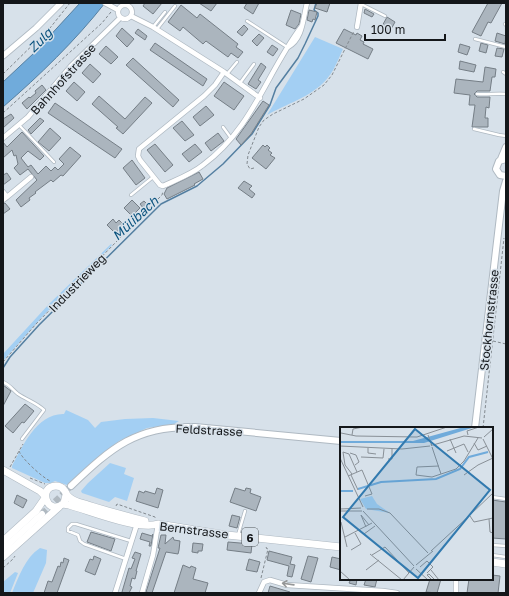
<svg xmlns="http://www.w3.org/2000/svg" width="509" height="596" font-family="'Golos Text',sans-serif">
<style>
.green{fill:#a3cff3}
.water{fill:#70abdb;stroke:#547fa1}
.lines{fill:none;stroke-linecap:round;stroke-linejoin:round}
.stream{stroke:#547fa1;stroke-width:1.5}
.building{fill:#abb5be;stroke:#757e86}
.secondary-tunnel{stroke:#b0b9c0;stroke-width:6;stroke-dasharray:6 3;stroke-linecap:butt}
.service-casing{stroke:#afb9c2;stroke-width:4}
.minor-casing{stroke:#afb9c2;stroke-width:6}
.tertiary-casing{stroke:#afb9c2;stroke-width:7}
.secondary-casing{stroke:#afb9c2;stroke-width:8}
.primary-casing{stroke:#afb9c2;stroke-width:8}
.path{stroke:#82898f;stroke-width:1;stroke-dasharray:3 2;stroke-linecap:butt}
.service{stroke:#fff;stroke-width:2.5}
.minor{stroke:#fff;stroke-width:4.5}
.tertiary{stroke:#fff;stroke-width:5.5}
.secondary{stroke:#fff;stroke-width:6}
.primary{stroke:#fff;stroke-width:7}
.oneway{stroke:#959798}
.labels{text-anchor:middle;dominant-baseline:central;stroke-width:3;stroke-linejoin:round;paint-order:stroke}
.shield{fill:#d7e1ea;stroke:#4e5458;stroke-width:1}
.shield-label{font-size:11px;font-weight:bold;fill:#14171a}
.street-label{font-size:12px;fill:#14171a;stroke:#d7e1ea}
.water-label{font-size:13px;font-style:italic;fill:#08517d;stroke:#d7e1ea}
.inset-river{fill:none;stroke:#70abdb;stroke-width:2}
.inset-road{fill:none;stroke:#899097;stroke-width:1}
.view{fill:#327aaf;fill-opacity:0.15;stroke:#327aaf;stroke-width:2}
.inset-edge{fill:none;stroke:#14171a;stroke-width:2}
</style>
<rect width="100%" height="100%" fill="#d7e1ea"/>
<path class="green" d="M315 37 343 49C338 60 334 71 326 80 311 97 286 104 267 115Z
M111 244 112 245 42 317 3 361V354L49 304Z
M66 410 88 420 95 428 101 422 125 419 153 418 179 421 174 424 147 428 119 441 99 456 67 485 55 481 51 483H45L12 468V466C22 447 37 413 64 414Z
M110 463 126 468 124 474 134 478 127 501 115 497 109 502 82 493 81 491 88 483Z
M40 548 47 550 46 563 33 593H12C19 576 25 558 40 548Z
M15 572 18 573 10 593H3V582Z"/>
<path class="water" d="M80 3H105C75 41 40 75 3 107V82L34 53Z"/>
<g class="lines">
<path class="stream" d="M3 368 10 357 39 325 161 204 197 186 223 164 252 134 270 105 276 88 298 58 305 44 318 16V13L314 10 316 3"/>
</g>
<path class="building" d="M145 3H162L153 14 143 6Z
M199 3H217L211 11Z
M247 3H259L253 14 244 8Z
M317 3H330L327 12 315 8Z
M488 3H502L491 23 488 22 481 36 472 32Z
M181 5 197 18 200 14 238 44 236 47 243 52 238 58 231 53 228 57 206 41 203 44 183 27 180 31 168 22Z
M365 9 374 14 372 17 364 13Z
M291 10 301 14 299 24 295 29 286 25Z
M309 10 317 12 315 20 313 19 312 22 307 20Z
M387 17 395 22 389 33 381 28Z
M244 25 248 29 242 36 237 32Z
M122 28 134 39 127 47 116 36Z
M138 29 147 36 145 40 135 33Z
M344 29 356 35 357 33 362 36 360 40 364 42 363 44 373 49 368 59 336 43Z
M497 33 506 36 505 44 495 41Z
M259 34 264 38 257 46 252 41Z
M155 43 207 79 203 86 150 50Z
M481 43 488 45 486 53 479 51Z
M460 44 470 47 467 55 458 52Z
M272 45 278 49 273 56 267 52Z
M106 46 118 57 111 64 99 54Z
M497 48 504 49 502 57 495 56Z
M133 58 179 100 173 107 126 65Z
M460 61 476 65 474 72 459 69Z
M261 63 266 67 258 80 261 82 256 89 248 84Z
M90 64 101 74 93 83 82 73Z
M485 67 496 69 495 77H492L490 91H477L474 94 477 97H490L489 108 486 107 485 118H488V127H472L475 105H469L470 95 454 93 456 79 483 82Z
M74 82 85 92 77 101 66 91Z
M224 82 244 96 234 110 214 96Z
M42 85 46 90 27 109 22 103 29 97 30 98 36 93 35 91Z
M99 96 125 119 145 97 152 103 123 134 116 128 118 127 92 104Z
M263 101 269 105 251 134 241 145 236 139Z
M55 103 122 149 115 158 48 113Z
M206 106 214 115 200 126 193 117Z
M11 114 14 118 3 128V119Z
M40 118 44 121 31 134 28 130Z
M182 121 194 135 185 141 173 128Z
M50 128 61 138 49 151 38 142Z
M22 132 44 156 40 160 28 151 21 158 28 167 31 165 38 174 46 166 51 171 55 167 58 170 64 164 59 159 70 147 81 156 63 176 61 175 53 182 51 180 35 192 36 193 29 198 30 200 21 207 16 200 37 180 28 169 20 175 14 168 18 164 16 155 14 156 12 150 3 158V142L7 147Z
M218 133 224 141 211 151 205 143Z
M155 144 173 165 165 172 147 150Z
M195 144 202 152 189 162 182 154Z
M263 145 265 147 267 145 270 148 268 150 272 153 270 155 275 158 266 169 252 158Z
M132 160 145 178 136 185 123 168Z
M199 172 203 179 194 184 195 185 167 199 164 194 167 188Z
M7 173 11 179 3 185V175Z
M244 181 252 186 249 189 255 194 252 198 238 188Z
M132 200 140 208 132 216 124 208Z
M144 201 148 205 144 209 140 204Z
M5 203 10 209 3 214V204Z
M113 219 116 223 119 220 125 226 115 233 107 225Z
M3 385 11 391 3 406Z
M25 404 34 411 24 423 22 422 13 433 5 426Z
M157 488 163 490 158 508 136 501 139 491 144 493 145 491 155 494Z
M235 488 245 491 246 488 251 489 250 493 261 497 256 511 230 502Z
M17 495 27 500 23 508 14 503Z
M492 500 506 502V539L492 538Z
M232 515 240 517 237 528 229 526Z
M91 532 115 539 111 551 87 542Z
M142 533 152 536 153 534 151 546H149L150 542 140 539Z
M161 535H166L165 544 173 537 174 540 180 541 179 550 178 554 166 552 152 593H151L146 592 160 548H158Z
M228 542 252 544 251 553 227 550Z
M193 543 203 544 202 551H198V553L192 552Z
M269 551 292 557 290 564 295 565 292 577 287 576 289 566 267 560Z
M135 552 141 554 136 571H137L135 579 132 578 130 586 132 587 129 593H124L122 592 129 568 131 569 135 559 132 558Z
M94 556 101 559 95 575 85 571 90 559 93 560Z
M308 556 318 558 311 582 301 579Z
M332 557 341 559V570L330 567Z
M64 558 69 560 57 593H44L48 581 52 582 58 566 60 567 61 562 63 563Z
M249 559 260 562 257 572 246 570Z
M183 565 190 568 191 566 196 568 193 579 208 583 205 593H174Z
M492 575 500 576 498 593H467L469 579H492Z
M351 579H357L356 585 349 583Z
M366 579H377L375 587 364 585Z
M430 579H441L437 593 426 592Z
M270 586 290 592 289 593H268Z"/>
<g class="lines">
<path class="secondary-tunnel" d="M42 514 71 486"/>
<defs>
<path id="service" d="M361 4 385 16
M247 21 287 47
M505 24 506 25
M153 27 165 12
M157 29 175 6
M475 39 506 47
M503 72 506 74
M227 74 237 62
M240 83 254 64
M477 94C487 95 496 93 506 94
M19 125 54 162
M223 127 231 138
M474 129 499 135 506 136
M131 195 153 177
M3 382C10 385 13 390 18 394 27 400 37 403 44 410L22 439
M492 497 506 499
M238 535 245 511
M492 545 506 546
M492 555 506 557
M126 559 84 544 80 541 78 535 68 531V528L72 524H76L131 541"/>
<path id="minor" d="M105 3 118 10
M118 12a7 7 0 1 1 14 0a7 7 0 1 1-14 0Z
M131 16 153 27 224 72 260 98
M357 27 361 3
M288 47C303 39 303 18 307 3
M224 72 215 85 204 96 139 149 138 156 140 160 160 185 163 186C176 180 192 174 203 165 253 128 266 74 301 27
M3 138 28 117 71 66 120 18
M3 192 7 197 3 200
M7 197 31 177
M115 593 137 524
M142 593 153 555 158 524
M259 593 264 582 270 580 287 585 383 591 397 593
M456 593V579"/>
<path id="tertiary" d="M3 56 36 28 61 3"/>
<path id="secondary" d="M501 159 506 147
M506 159 499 161 496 169 500 175 506 176
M475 428 503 191 506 181
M71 486C111 448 137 425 195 427L341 441
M3 549 42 514"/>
<path id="primary" d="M3 470 40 491 45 496
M66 495 64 503C47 518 37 486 56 486 59 486 62 487 64 490 66 492 66 495 69 497 74 502 82 503 88 505 107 511 126 516 145 521
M63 504 69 505C91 511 137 530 158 524L227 535 341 547
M3 541 36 511 45 498
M3 557 59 507
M492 562 506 564"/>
</defs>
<use href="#service" class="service-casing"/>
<use href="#minor" class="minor-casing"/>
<use href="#tertiary" class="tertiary-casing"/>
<use href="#secondary" class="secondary-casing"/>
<use href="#primary" class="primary-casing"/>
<path class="path" d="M3 74 50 28 70 3
M3 113 102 23 111 12
M254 168 250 169 247 164 248 155 259 127 264 120 273 114 304 99 324 85 332 75 354 31
M493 341 506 344
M3 362 36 324 158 199 162 195 163 191
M483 428 504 238
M19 451C22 459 42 477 50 481
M10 467 23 444
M30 478 45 484
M116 506 117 504 155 517 156 519
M3 568 13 559 15 556
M261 578 268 549 266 548 267 546"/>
<use href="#service" class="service"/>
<use href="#minor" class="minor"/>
<use href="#tertiary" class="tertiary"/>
<use href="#secondary" class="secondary"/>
<use href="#primary" class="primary"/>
</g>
<defs><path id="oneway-shaft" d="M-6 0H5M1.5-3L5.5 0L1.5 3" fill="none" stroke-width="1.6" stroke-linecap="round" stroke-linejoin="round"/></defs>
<use class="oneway" href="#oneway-shaft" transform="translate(288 584) rotate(-172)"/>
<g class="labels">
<rect class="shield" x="242" y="528" width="16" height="18" rx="3"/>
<g class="shield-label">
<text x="250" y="537">6</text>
</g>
<g class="street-label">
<text transform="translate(63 79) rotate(-48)">Bahnhofstrasse</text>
<text transform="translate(77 283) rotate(-46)">Industrieweg</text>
<text transform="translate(489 320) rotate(-84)">Stockhornstrasse</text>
<text transform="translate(209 430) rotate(3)">Feldstrasse</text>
<text transform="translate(194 530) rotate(7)">Bernstrasse</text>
</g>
<g class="water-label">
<text transform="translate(40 40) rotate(-45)">Zulg</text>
<text transform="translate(135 218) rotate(-43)">Mülibach</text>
</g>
</g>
<g transform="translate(340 427)">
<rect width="153" height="153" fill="#d7e1ea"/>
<path d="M32 69 37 77 50 86 26 82 20 72Z" fill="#a3cff3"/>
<path d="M124 0H135L84 16H0V14H73Z" fill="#70abdb"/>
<path class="inset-river" d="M18 62 41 55 96 52 120 42 129 30 148 25M0 64H13"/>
<path class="inset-road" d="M0 0V13M1 6 16 9 77 10 107 0M12 8 13 2 23 0M88 8 92 19 91 17M128 8 127 4 139 0M144 10 153 2M110 12 116 26M143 12 153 32M134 16 138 23 147 19M93 18 124 9 142 11M0 19 62 22 90 19M92 20 101 47M28 21V26L36 27M107 24 124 17 128 25M10 26 16 28 19 35 15 38M21 30 43 31 44 22M0 31 23 80M48 32H52V22M99 39 77 40 76 48 92 50 116 42 124 34 138 11M12 47 5 38 3 25 9 27 17 45M11 48 18 63M124 48 138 38 153 31M8 49 22 43 32 67 25 69M0 82 21 81M27 82H39L50 86 88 126M0 84H22M23 84 74 139M131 87 153 66M130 89 134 95 153 91M149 92 150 105 153 106M1 95 7 120M26 100 21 88 29 98M24 107 35 99M5 110 32 96M11 123 21 117 15 106M91 124 129 89M30 127 62 153M32 128 45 120 69 146M76 138 93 124M80 140 87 134 93 140 87 146M76 142 88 153M26 143 39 133M91 143 99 153M0 144 10 153M63 153 74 140M92 153 87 148 89 147 95 153"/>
<path class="view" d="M75 2 150 63 78 151 3 90Z"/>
<rect width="153" height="153" class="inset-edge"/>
</g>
<rect width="509" height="596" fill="none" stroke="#14171a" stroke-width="8"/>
<path d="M365 34v6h80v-6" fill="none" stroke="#14171a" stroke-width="2"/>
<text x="371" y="34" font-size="12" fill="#14171a" stroke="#d7e1ea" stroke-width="3" paint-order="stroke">100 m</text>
</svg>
